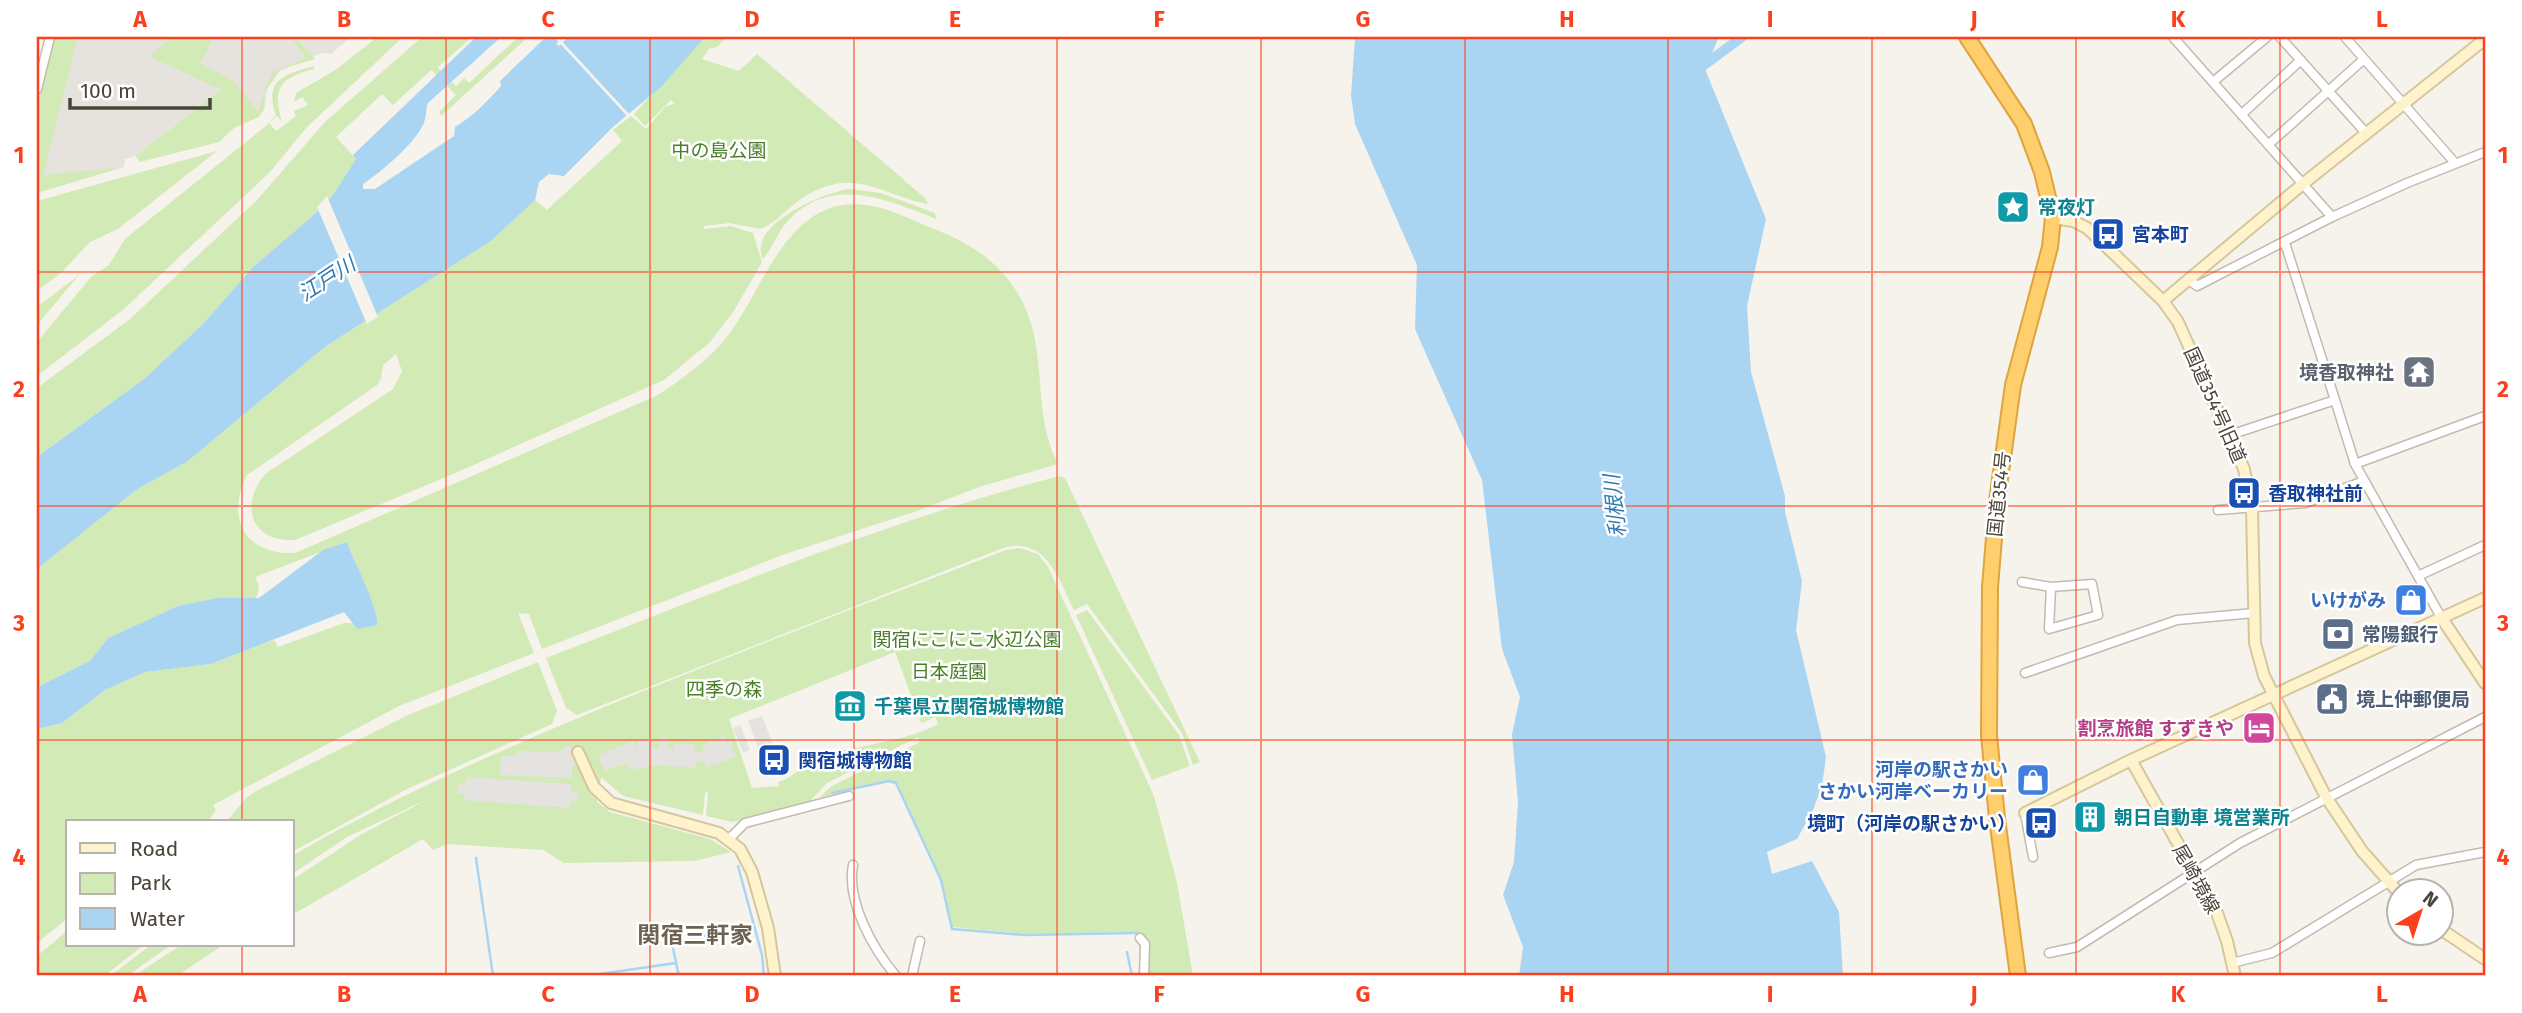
<svg xmlns="http://www.w3.org/2000/svg" width="2522" height="1013" font-family="'Fira Sans','Noto Sans JP',sans-serif">
<style>
.industrial{fill:#e6e2dd}
.green{fill:#d2eab5;fill-rule:evenodd}
.parking{fill:#e5e3e0}
.water{fill:#a9d4f2}
.pier{fill:#f6f3ec}
.lines{fill:none;stroke-linecap:round;stroke-linejoin:round}
.stream{stroke:#a9d4f2;stroke-width:2.5}
.canal{stroke:#a9d4f2;stroke-width:10}
.street-casing{stroke:#c2bbae;stroke-width:11}
.secondary-casing{stroke:#d6c79b;stroke-width:14}
.highway-casing{stroke:#e0a43c;stroke-width:18}
.street{stroke:#fff;stroke-width:8}
.secondary{stroke:#fff3cd;stroke-width:10}
.highway{stroke:#ffcf6e;stroke-width:14}
.grid{fill:none;stroke:#fc3f1d;stroke-width:2;stroke-opacity:0.55}
.labels{text-anchor:middle;dominant-baseline:central;stroke-width:5;stroke-linejoin:round;paint-order:stroke}
.park-label{font-size:19px;fill:#4a7f2a;stroke:#fff}
.culture-label{font-size:19px;font-weight:bold;fill:#0d838f;stroke:#fff;text-anchor:start}
.transit-label{font-size:19px;font-weight:bold;fill:#164399;stroke:#fff;text-anchor:start}
.worship-label{font-size:19px;font-weight:bold;fill:#5b616d;stroke:#fff;text-anchor:end}
.street-label{font-size:19px;fill:#4b4439;stroke:#fff}
.shop-label{font-size:19px;font-weight:bold;fill:#366cbe;stroke:#fff;text-anchor:end}
.service-label{font-size:19px;font-weight:bold;fill:#4e5e75;stroke:#fff;text-anchor:start}
.hotel-label{font-size:19px;font-weight:bold;fill:#b23c85;stroke:#fff;text-anchor:end}
.water-label{font-size:21px;font-style:italic;fill:#2e7ab2;stroke:#fff}
.quarter-label{font-size:23px;font-weight:bold;fill:#6e6250;stroke:#fff}
.neatline{fill:none;stroke:#fc3f1d;stroke-width:2.5}
.grid-label{font-size:23px;text-anchor:middle;font-weight:bold;fill:#fc3f1d}
</style>
<rect width="100%" height="100%" fill="#f6f3ec"/>
<path class="industrial" d="M78 37H351L331 54 322 53 277 72 268 86 264 109 258 112 222 89 135 156 125 159 124 167 42 176Z"/>
<path class="green" d="M54 37H78L43 175 124 167 37 193V107Z
M172 37H214L200 63 232 80 258 112 262 97 265 98 264 109 259 117 234 128 219 142 140 162 135 156 221 90 149 56Z
M291 37H295L315 59 281 69 266 91H263L274 71 306 58Z
M377 37H403L307 127 270 172 124 309 37 376V342L91 277 109 265 125 239 266 126 276 115C263 79 286 74 314 66V69C280 78 272 88 282 122L277 116 269 123 276 131 296 116 294 111 308 105 302 97 294 102 296 93 337 69Z
M422 37H472L438 67 441 71 437 75 431 70 393 105 382 94 336 137 356 159 333 195 317 212 252 268 203 324 144 379 37 457V388L130 319 257 200 325 122Z
M518 37 527 38 441 116 439 112 456 95 447 86 452 82 456 86 464 78 469 83Z
M705 37H727L717 47 709 49 702 59 739 71 757 54 925 198 928 204C883 196 857 167 809 194 791 203 779 222 760 229L730 223 704 226V229L731 226 753 233 762 262 734 311 710 342 664 380 460 471 295 540C251 543 239 505 265 474L393 389 402 371 396 354 383 365 381 379 377 385 247 475C225 518 245 555 295 553L658 395C685 377 710 359 730 333 767 282 791 190 872 206 889 209 906 217 922 224 966 241 1001 259 1023 303 1048 352 1032 412 1057 462L1055 465 979 487 917 511 785 554 542 649 529 614 518 613 534 653 399 706 213 805 216 810 208 822H68V918L37 943V729L62 723 105 690 145 672 211 664 274 640 278 647 344 623H352L357 629 368 592 347 542 255 577 259 586 257 596 253 600 217 598 178 606 108 638 90 661 37 687V569L136 490 188 461 326 346 491 241 535 200 547 210 622 141 613 130 631 116 646 129 666 106 675 104 671 100 645 126 634 114Z
M217 151 118 229 90 242 62 272 37 291V201Z
M849 189 881 193 935 213 936 219C886 199 829 174 786 223 777 234 772 249 763 259 746 225 825 192 849 189Z
M79 275 37 325V307Z
M1060 476 1065 478 1200 762 1193 765 1182 733 1087 604 1074 610C1059 580 1046 535 1003 548L577 715 566 708 546 658C715 593 884 521 1060 476Z
M1019 548 1038 554 1048 567 1154 796 1177 883 1193 976H1147L1142 936 1137 932 1025 934 952 927 941 880 897 783 889 780 819 798 830 787 920 742 918 737 827 783 810 801 802 804 733 822 706 816 708 792 705 793 703 815 623 796 601 777 597 802 610 812 710 839 731 852 695 861 564 863 543 850 447 844 433 850 423 839 292 915V880L362 834 430 798 347 837 292 874V856C400 793 515 744 631 696 755 646 881 598 1006 550ZM895 652 921 723 936 717 938 724C899 745 856 743 816 759 802 765 794 778 778 782L779 786 752 788 729 719Z
M1087 610 1179 735 1190 766 1152 780 1076 615Z
M538 662 557 711 552 724 407 789 292 852V822H226L247 797 258 790 406 716Z
M68 930V945H144L104 976H37V956Z
M151 945H171L127 976H110Z
M181 945H223L177 976H134Z"/>
<path class="parking" d="M762 716 773 744 759 750 748 721Z
M740 725 750 750 743 753 733 728Z
M724 736 727 742 730 741 736 757 707 768 703 761 697 762 695 768 657 765 630 770 626 763 605 771 598 755 633 741 637 748 639 739 653 741V748L658 749 660 737 668 738 669 750H673L674 743 695 745V752H703L702 745Z
M570 746 578 766H572V778L500 775 501 756H517L518 751 556 752Z
M466 777 571 784V791L578 792 577 801H570L569 808 464 800 465 794 457 793V784L465 785Z"/>
<path class="water" d="M476 37H501L428 103C425 110 427 113 425 119 421 139 380 173 363 184V189H375L454 136 455 127C473 116 487 102 501 86L500 81 546 37H564L556 44 559 46 568 37H705L661 87 614 126 564 176 549 174 539 182 535 200 491 241 326 346 188 461 136 490 37 569V457L144 379 203 324 252 268 317 212 333 195 356 159 353 155Z
M1355 37H1719L1705 69 1766 219 1747 306 1751 372 1785 496V512L1802 581 1796 630 1826 757 1822 786 1813 810 1797 839 1767 852 1772 874 1812 861 1839 912 1843 976H1519L1523 947 1503 895 1514 862 1518 802 1512 734 1520 697 1502 649 1482 480 1415 329 1417 265 1355 124 1351 96Z
M347 542C353 559 380 612 377 625L357 629 344 612 211 664 145 672 105 690 62 723 37 729V687L90 661 108 638 178 606 217 598H259L323 550Z"/>
<path class="pier" d="M554 37H558L629 114 627 116Z
M327 196 378 317 367 324 317 207Z"/>
<g class="lines">
<path class="stream" d="M832 793 889 781 896 783 941 880 952 929 1025 935 1137 933
M476 858 493 976
M738 866 762 955 764 976
M1127 952 1132 976
M676 962 672 944 723 931
M586 976 676 963 679 976"/>
<path class="canal" d="M1700 68 1742 37"/>
<defs>
<path id="street" d="M2173 37 2332 217 2407 183 2485 152
M2280 37 2366 133
M2345 37 2455 163
M2213 82 2267 37
M37 89 50 37
M2242 114 2301 60
M2269 144 2364 59
M2285 243 2335 400
M2188 279 2197 286 2332 217
M2230 435 2335 400 2355 464 2441 617
M2355 464 2485 416
M2218 510 2305 503 2364 481
M2418 576 2485 545
M2022 582 2051 587 2092 584 2098 615 2049 629 2051 587
M2025 673 2177 620 2254 613
M2025 813 2033 857
M729 839 745 823 849 796
M853 865C846 901 873 949 896 976
M1140 938 1145 944 1144 976
M2049 953 2077 947 2240 843 2485 717
M2232 963 2272 953 2416 865 2485 852
M912 976 920 941"/>
<path id="secondary" d="M2053 218 2073 221 2087 228 2163 301 2178 322 2244 469 2252 509 2255 643 2264 676 2326 797 2362 851 2400 894
M2163 301 2304 183 2485 39
M2441 617 2485 683
M578 752 594 787 611 803 719 833 740 849 752 872 768 928 775 976
M2131 760 2217 913 2227 941 2235 976
M2025 813 2131 760 2485 598
M2442 930 2485 959"/>
<path id="highway" d="M1967 37 2024 124 2042 172 2053 218 2050 247 2013 385 1997 501 1990 587 1989 735 1997 818 2018 976"/>
</defs>
<use href="#street" class="street-casing"/>
<use href="#secondary" class="secondary-casing"/>
<use href="#highway" class="highway-casing"/>
<use href="#street" class="street"/>
<use href="#secondary" class="secondary"/>
<use href="#highway" class="highway"/>
</g>
<path class="grid" d="M242 37V822M446 37V976M650 37V976M854 37V976M1057 37V976M1261 37V976M1465 37V976M1668 37V976M1872 37V976M2076 37V976M2280 37V976M37 272H2485M37 506H2485M37 740H2485M242 945V976"/>
<defs>
<symbol id="sight-square" viewBox="-11 -11 22 22"><rect x="-9" y="-9" width="18" height="18" rx="4" fill="#0f9aa8" stroke="#fff"/><path d="M0-6L1.8-2.2L6-1.7L2.9 1.2L3.7 5.4L0 3.3L-3.7 5.4L-2.9 1.2L-6-1.7L-1.8-2.2Z" fill="#fff"/></symbol>
<symbol id="bus-square" viewBox="-11 -11 22 22"><rect x="-9" y="-9" width="18" height="18" rx="4" fill="#1a4fb4" stroke="#fff"/><path d="M-5-6H5V4H4V6H2V4H-2V6H-4V4H-5ZM-3.5-4V0h7V-4ZM-3.5 1.2v1.5H-2V1.2ZM2 1.2v1.5H3.5V1.2Z" fill="#fff"/></symbol>
<symbol id="temple-square" viewBox="-11 -11 22 22"><rect x="-9" y="-9" width="18" height="18" rx="4" fill="#6b7280" stroke="#fff"/><path d="M0-6L5-2H3V0L6.5 2.5H4V6H1.5V3h-3V6H-4V2.5H-6.5L-3 0V-2H-5Z" fill="#fff"/></symbol>
<symbol id="shop-square" viewBox="-11 -11 22 22"><rect x="-9" y="-9" width="18" height="18" rx="4" fill="#3f7fe0" stroke="#fff"/><path d="M-5-2.5h2.3a2.7 3.5 0 0 1 5.4 0H5L5.5 6h-11ZM-1.5-2.5h3a1.5 2.3 0 0 0-3 0Z" fill="#fff"/></symbol>
<symbol id="bank-square" viewBox="-11 -11 22 22"><rect x="-9" y="-9" width="18" height="18" rx="4" fill="#5c6f8a" stroke="#fff"/><path d="M-6-4H6V4H-6ZM0-2.3a2.3 2.3 0 1 0 0 4.6a2.3 2.3 0 1 0 0-4.6Z" fill="#fff"/></symbol>
<symbol id="civic-square" viewBox="-11 -11 22 22"><rect x="-9" y="-9" width="18" height="18" rx="4" fill="#5c6f8a" stroke="#fff"/><path d="M-.6-6.5H3V-4.5H.6V-3L4-1V1h2V6H-6V1h2V-1L-.6-3ZM-1.2 2.5V6h2.4V2.5Z" fill="#fff"/></symbol>
<symbol id="museum-square" viewBox="-11 -11 22 22"><rect x="-9" y="-9" width="18" height="18" rx="4" fill="#0f9aa8" stroke="#fff"/><path d="M0-6L6-3V-2H-6V-3ZM-5-1h2V3h-2ZM-1-1h2V3h-2ZM3-1h2V3H3ZM-6 4H6V6H-6Z" fill="#fff"/></symbol>
<symbol id="hotel-square" viewBox="-11 -11 22 22"><rect x="-9" y="-9" width="18" height="18" rx="4" fill="#d1479c" stroke="#fff"/><path d="M-6-4.5h1.5V1H6V5H4.5V3h-9V5H-6ZM-4 0a1.8 1.8 0 1 1 3.6 0ZM.5 0V-2.5h3Q6-2.5 6 0Z" fill="#fff"/></symbol>
<symbol id="building-square" viewBox="-11 -11 22 22"><rect x="-9" y="-9" width="18" height="18" rx="4" fill="#0f9aa8" stroke="#fff"/><path d="M-4-6H4V6H1V3H-1V6H-4ZM-2.5-4.3h1.7v1.8h-1.7ZM.8-4.3h1.7v1.8H.8ZM-2.5-1h1.7V.8h-1.7ZM.8-1h1.7V.8H.8Z" fill="#fff"/></symbol>
</defs>
<g fill-rule="evenodd">
<use href="#sight-square" x="1994" y="188" width="38" height="38"/>
<use href="#bus-square" x="2089" y="215" width="38" height="38"/>
<use href="#temple-square" x="2400" y="353" width="38" height="38"/>
<use href="#bus-square" x="2225" y="474" width="38" height="38"/>
<use href="#shop-square" x="2392" y="581" width="38" height="38"/>
<use href="#bank-square" x="2319" y="615" width="38" height="38"/>
<use href="#civic-square" x="2313" y="680" width="38" height="38"/>
<use href="#museum-square" x="831" y="687" width="38" height="38"/>
<use href="#hotel-square" x="2240" y="709" width="38" height="38"/>
<use href="#bus-square" x="755" y="741" width="38" height="38"/>
<use href="#shop-square" x="2014" y="761" width="38" height="38"/>
<use href="#building-square" x="2071" y="798" width="38" height="38"/>
<use href="#bus-square" x="2022" y="804" width="38" height="38"/>
</g>
<g class="labels">
<g class="park-label">
<text x="719" y="150">中の島公園</text>
<text x="967" y="639">関宿にこにこ水辺公園</text>
<text x="949" y="671">日本庭園</text>
<text x="724" y="689">四季の森</text>
</g>
<g class="culture-label">
<text x="2038" y="207">常夜灯</text>
<text x="874" y="706">千葉県立関宿城博物館</text>
<text x="2114" y="817">朝日自動車 境営業所</text>
</g>
<g class="transit-label">
<text x="2132" y="234">宮本町</text>
<text x="2268" y="493">香取神社前</text>
<text x="798" y="760">関宿城博物館</text>
<text x="2016" y="823" text-anchor="end">境町（河岸の駅さかい）</text>
</g>
<g class="worship-label">
<text x="2394" y="372">境香取神社</text>
</g>
<g class="street-label">
<text transform="translate(2215 405) rotate(66)">国道354号旧道</text>
<text transform="translate(1999 494) rotate(-84)">国道354号</text>
<text transform="translate(2196 879) rotate(61)">尾崎境線</text>
</g>
<g class="shop-label">
<text x="2386" y="600">いけがみ</text>
<text x="2008" y="769">河岸の駅さかい<tspan x="2008" dy="22">さかい河岸ベーカリー</tspan></text>
</g>
<g class="service-label">
<text x="2362" y="634">常陽銀行</text>
<text x="2356" y="699">境上仲郵便局</text>
</g>
<g class="hotel-label">
<text x="2234" y="728">割烹旅館 すずきや</text>
</g>
<g class="water-label">
<text transform="translate(327 279) rotate(-33)">江戸川</text>
<text transform="translate(1615 506) rotate(-96)">利根川</text>
</g>
<g class="quarter-label">
<text x="695" y="935">関宿三軒家</text>
</g>
</g>
<rect width="2522" height="1013" fill="none" stroke="#ffffff" stroke-width="77"/>
<rect x="66" y="820" width="228" height="126" fill="#ffffff" stroke="#b7b4b0" stroke-width="2"/>
<rect x="80" y="843" width="35" height="10" fill="#fff3cd" stroke="#b7b4b0" stroke-width="2"/>
<text x="130" y="856" font-size="21" fill="#4b4439">Road</text>
<rect x="80" y="873" width="35" height="21" fill="#d2eab5" stroke="#b7b4b0" stroke-width="2"/>
<text x="130" y="890" font-size="21" fill="#4b4439">Park</text>
<rect x="80" y="908" width="35" height="21" fill="#a9d4f2" stroke="#b7b4b0" stroke-width="2"/>
<text x="130" y="926" font-size="21" fill="#4b4439">Water</text>
<g transform="translate(2420 912) rotate(39)"><circle r="33" fill="#ffffff" stroke="#b7b4b0" stroke-width="2"/>
<path d="M0-5L12 26L0 18L-12 26Z" fill="#fc3f1d"/>
<text y="-10" font-size="19" font-weight="bold" text-anchor="middle" fill="#4b4439">N</text>
</g>
<path d="M70 98v10h140v-10" fill="none" stroke="#4b4439" stroke-width="3.5"/>
<text x="80" y="98" font-size="21" fill="#4b4439" stroke="#ffffff" stroke-width="5" paint-order="stroke">100 m</text>
<rect x="38" y="38" width="2446" height="936" class="neatline"/>
<g class="grid-label">
<text x="140" y="27">A</text>
<text x="344" y="27">B</text>
<text x="548" y="27">C</text>
<text x="752" y="27">D</text>
<text x="955" y="27">E</text>
<text x="1159" y="27">F</text>
<text x="1363" y="27">G</text>
<text x="1567" y="27">H</text>
<text x="1770" y="27">I</text>
<text x="1974" y="27">J</text>
<text x="2178" y="27">K</text>
<text x="2382" y="27">L</text>
<text x="19" y="163">1</text>
<text x="2503" y="163">1</text>
<text x="19" y="397">2</text>
<text x="2503" y="397">2</text>
<text x="19" y="631">3</text>
<text x="2503" y="631">3</text>
<text x="19" y="865">4</text>
<text x="2503" y="865">4</text>
<text x="140" y="1002">A</text>
<text x="344" y="1002">B</text>
<text x="548" y="1002">C</text>
<text x="752" y="1002">D</text>
<text x="955" y="1002">E</text>
<text x="1159" y="1002">F</text>
<text x="1363" y="1002">G</text>
<text x="1567" y="1002">H</text>
<text x="1770" y="1002">I</text>
<text x="1974" y="1002">J</text>
<text x="2178" y="1002">K</text>
<text x="2382" y="1002">L</text>
</g>
</svg>
